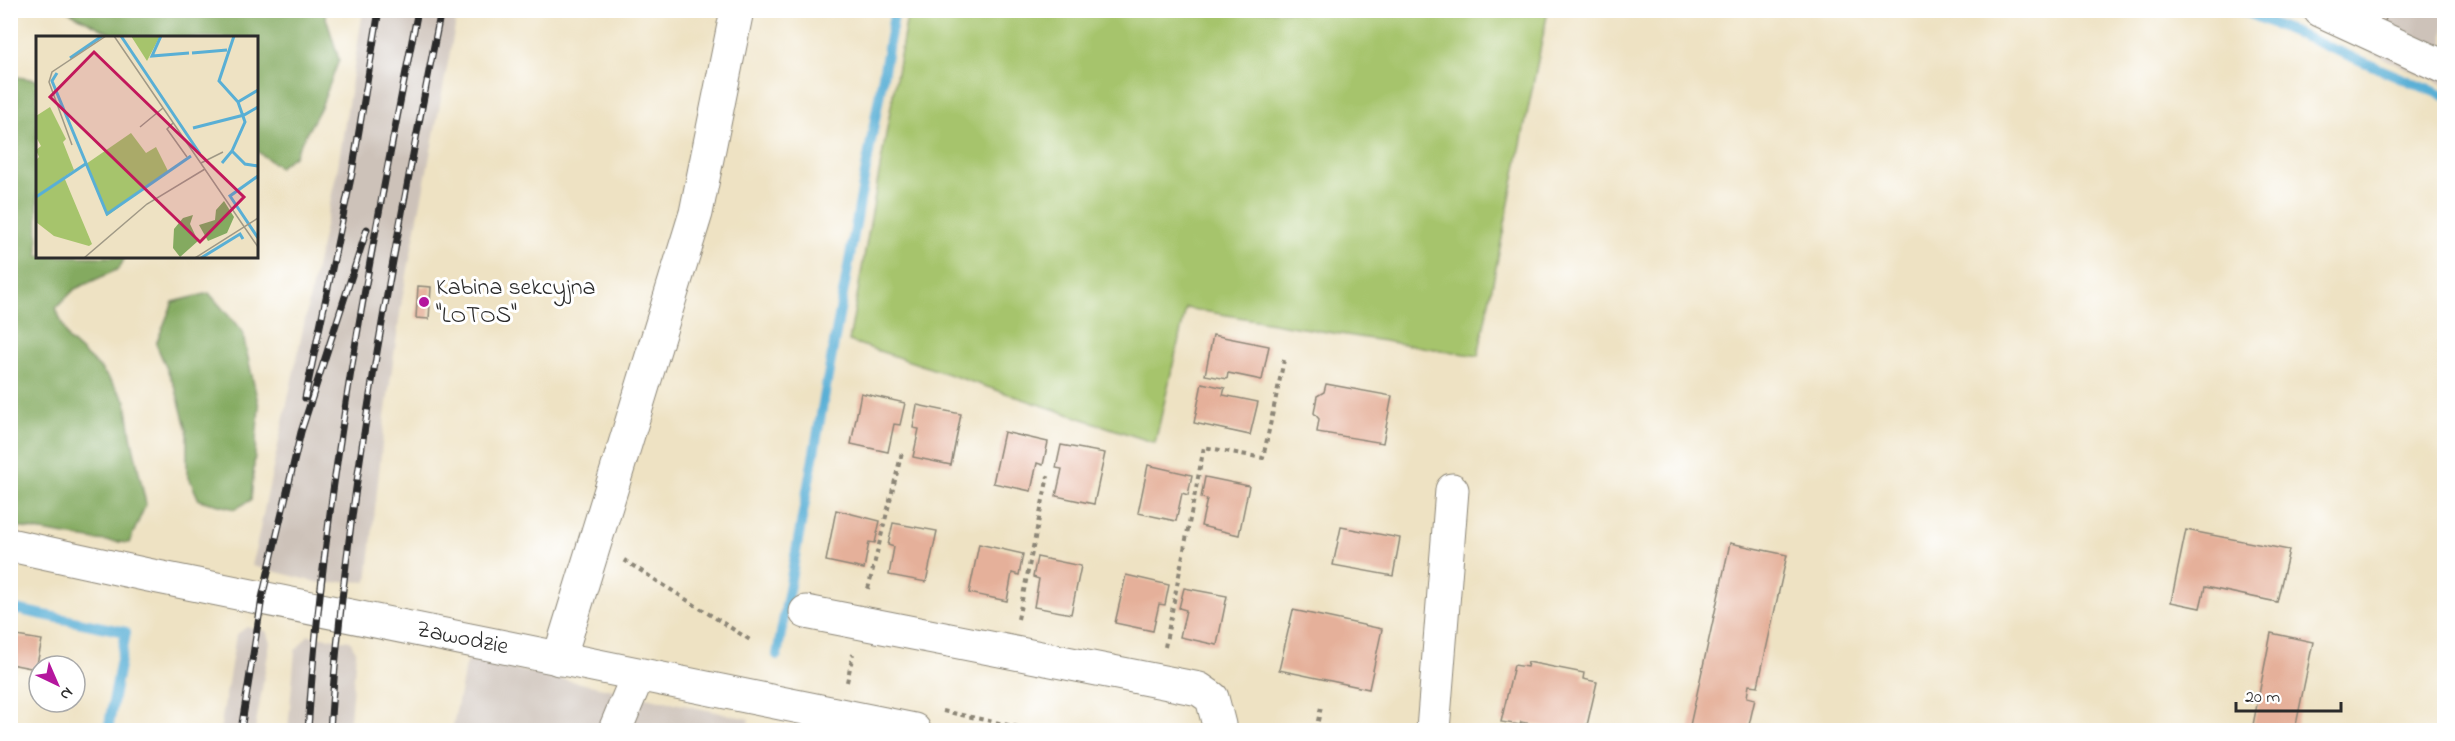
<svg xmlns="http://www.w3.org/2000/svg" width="2455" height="741" font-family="'Indie Flower',sans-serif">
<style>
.industrial{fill:#cdc2b9}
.green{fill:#a6c46c;stroke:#68784c;stroke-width:1.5}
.forest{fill:#84aa60;stroke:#586a46;stroke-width:1.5}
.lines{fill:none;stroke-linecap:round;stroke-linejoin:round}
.stream{stroke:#59afd5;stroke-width:10}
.building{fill:#e5b09a}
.minor-casing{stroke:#8c8677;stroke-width:35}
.path{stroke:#8c8677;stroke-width:4;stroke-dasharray:4.5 4.5;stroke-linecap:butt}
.minor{stroke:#fff;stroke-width:33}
.rail-casing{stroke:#2b2b2b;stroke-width:7}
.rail{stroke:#fff;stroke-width:4.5;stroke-dasharray:14;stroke-linecap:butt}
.poi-dot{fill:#b5179e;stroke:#fff;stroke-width:2}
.labels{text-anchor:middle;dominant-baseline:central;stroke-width:6;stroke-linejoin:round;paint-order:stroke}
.poi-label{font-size:24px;fill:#2b2b2b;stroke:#fff;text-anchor:start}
.street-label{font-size:24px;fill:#2b2b2b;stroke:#fff}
.inset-river{fill:none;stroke:#59afd5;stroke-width:3}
.inset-road{fill:none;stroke:#a09986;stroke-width:1.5}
.view{fill:#c2185b;fill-opacity:0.15;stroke:#c2185b;stroke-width:3}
.inset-edge{fill:none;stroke:#2b2b2b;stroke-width:3}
</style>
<rect width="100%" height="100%" fill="#fff"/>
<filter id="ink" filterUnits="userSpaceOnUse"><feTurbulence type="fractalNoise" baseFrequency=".0167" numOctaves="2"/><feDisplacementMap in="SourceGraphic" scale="12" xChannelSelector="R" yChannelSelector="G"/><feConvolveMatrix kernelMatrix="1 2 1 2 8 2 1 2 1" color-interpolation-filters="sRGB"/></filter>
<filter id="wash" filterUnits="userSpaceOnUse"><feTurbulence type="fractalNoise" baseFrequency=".008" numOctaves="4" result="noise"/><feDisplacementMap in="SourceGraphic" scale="24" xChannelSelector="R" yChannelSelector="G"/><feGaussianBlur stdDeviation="1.35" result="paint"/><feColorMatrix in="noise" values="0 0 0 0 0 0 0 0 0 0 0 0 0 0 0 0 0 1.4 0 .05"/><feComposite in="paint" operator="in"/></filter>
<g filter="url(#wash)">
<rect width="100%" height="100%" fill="#eee2c3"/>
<path class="industrial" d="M363 11H458L402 300 385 417 367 582 348 581 325 584 252 566 338 166Z
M2277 11H2444V85Z
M247 627 266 631 270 642 255 730H220L236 635Z
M308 635 350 641 356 652 349 730H288L295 651Z
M467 659 749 719 747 730H452Z"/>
<path class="green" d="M908 11H1548L1478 356 1296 327 1186 308 1155 443 849 341Z"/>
<path class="forest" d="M67 11H324L339 60 321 107 294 156 279 167 257 151 256 38 117 37Z
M11 76 37 80 38 256 125 257 119 269 75 289 56 308 68 339 101 369 126 401 131 436 146 504 129 543 96 540 11 526Z
M209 293 242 331 259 407 251 500 235 509 199 500 187 473V431L176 390 156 344 173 302Z"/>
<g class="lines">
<path class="stream" d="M2241 10 2444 96
M10 608 126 632 108 730
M777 655 895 10"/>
</g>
<g id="blocks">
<path class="building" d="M2355 10H2390L2383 25Z
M418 286 431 287 429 319 416 318Z
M1213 335 1269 346 1262 380 1228 373 1227 379 1205 375Z
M1202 383 1225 388 1223 395 1258 402 1250 435 1194 423Z
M1326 384 1392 396 1383 443 1317 432 1319 419 1314 413 1317 396 1324 392Z
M861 393 905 403 900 425 894 424 888 452 851 444Z
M917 405 961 414 951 465 913 457 919 429 913 428Z
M1004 432 1048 442 1043 465 1037 463 1031 491 993 483Z
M1061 445 1105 453 1094 504 1056 496 1062 469 1056 468Z
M1148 465 1192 475 1188 495 1182 493 1176 521 1138 513Z
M1205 477 1249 486 1239 535 1201 526 1207 499 1201 498Z
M836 510 880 521 875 543 869 542 864 569 826 561Z
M893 523 937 531 926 582 889 575 894 547 888 545Z
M1341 527 1400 538 1393 576 1333 565Z
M2186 530 2289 550 2277 602 2205 587 2200 608 2171 602Z
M1730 543 1787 555 1758 686 1749 685 1747 697 1755 699 1749 725 1756 726 1755 730H1689Z
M979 544 1023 554 1019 575 1012 573 1007 601 969 593Z
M1037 557 1081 566 1071 614 1034 607 1039 579 1033 577Z
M1126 575 1169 585 1165 605 1159 604 1153 631 1115 623Z
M1184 588 1227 596 1217 645 1180 637 1186 610 1179 608Z
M1293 610 1382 629 1369 689 1279 670Z
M2271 633 2313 642 2295 730H2252Z
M10 635 42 640 36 669 10 664Z
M1528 662 1584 673 1583 679 1597 682 1586 730H1564L1521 722 1520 725 1501 722 1514 665 1527 667Z"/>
</g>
</g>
<g filter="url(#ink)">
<use href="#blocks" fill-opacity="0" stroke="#8c8677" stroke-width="1.5"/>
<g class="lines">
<defs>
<g id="minor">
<path d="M2320 10 2444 67"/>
<path id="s1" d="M10 545 148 575 914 730"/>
<path d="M806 612 1199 689 1212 698 1219 725 1218 730"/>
<path d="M559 659 696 213 737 10"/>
<path d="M615 730 638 675"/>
<path d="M1433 730 1452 490"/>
</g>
</defs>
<use href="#minor" class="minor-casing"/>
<path class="path" d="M624 560 750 640
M868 589 902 452
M1018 619 1048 476
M1165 647 1204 447 1263 458 1284 360
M847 682 853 654
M943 711 1032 730
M1316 730 1321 707"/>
<use href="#minor" class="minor"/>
<defs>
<path id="rail" d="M305 398 352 173 379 10
M241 730 262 598 301 432 367 229
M308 730C324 488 371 249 418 10
M330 730C347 487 394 249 441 10"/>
</defs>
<use href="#rail" class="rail-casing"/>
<use href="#rail" class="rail"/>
</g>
</g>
<circle class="poi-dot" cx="424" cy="302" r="6"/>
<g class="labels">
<g class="poi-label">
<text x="436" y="288">Kabina sekcyjna<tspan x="436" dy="28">"LOTOS"</tspan></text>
</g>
<g class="street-label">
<text stroke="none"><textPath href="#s1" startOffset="462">Zawodzie</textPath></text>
</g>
</g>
<g transform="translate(36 36)">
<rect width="222" height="222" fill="#eee2c3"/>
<path d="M95 0H124L111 25ZM14 71 30 103 27 106 38 134 28 141 56 208 53 210 18 200 0 186V124L3 121 0 114 5 110 0 101V80ZM95 97 110 117 120 111 132 135 71 180 50 128Z" fill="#a6c46c"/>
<path d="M188 165 198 181 191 197 172 205 163 189 179 184 180 174ZM157 179 154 188 162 205 144 221 137 212 138 193 147 182Z" fill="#84aa60"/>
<path class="inset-river" d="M85 0 164 118M125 0 116 20 153 17M156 17 191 14M34 22 66 0M21 37 16 45 71 178 155 120M202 66 222 54M157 92 208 79 222 71M196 115 209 128 222 130M186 127 196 115 209 86 202 66 183 45 198 0M222 140 194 160 222 202M0 161 51 127M165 222 204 198 207 203"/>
<path class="inset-road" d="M78 0 222 211M137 87 131 93 151 121M104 91 127 72M36 109 13 46 16 36 70 0M165 127 187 116M48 222 111 168 169 133M159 222 222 182"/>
<path class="view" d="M58 16 208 161 164 206 14 61Z"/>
<rect width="222" height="222" class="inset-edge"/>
</g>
<rect width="2455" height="741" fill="none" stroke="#fff" stroke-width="36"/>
<g transform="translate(57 684) rotate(136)"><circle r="28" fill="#ffffff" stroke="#aaaaaa" stroke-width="1.5"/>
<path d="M0-4.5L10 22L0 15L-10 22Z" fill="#b5179e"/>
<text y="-9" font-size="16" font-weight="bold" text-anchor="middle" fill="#2b2b2b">N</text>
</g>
<path d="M2236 702v9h105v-9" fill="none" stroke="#2b2b2b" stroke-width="3"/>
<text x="2245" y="702" font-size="18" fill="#2b2b2b" stroke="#ffffff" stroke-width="4.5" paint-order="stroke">20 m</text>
</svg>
